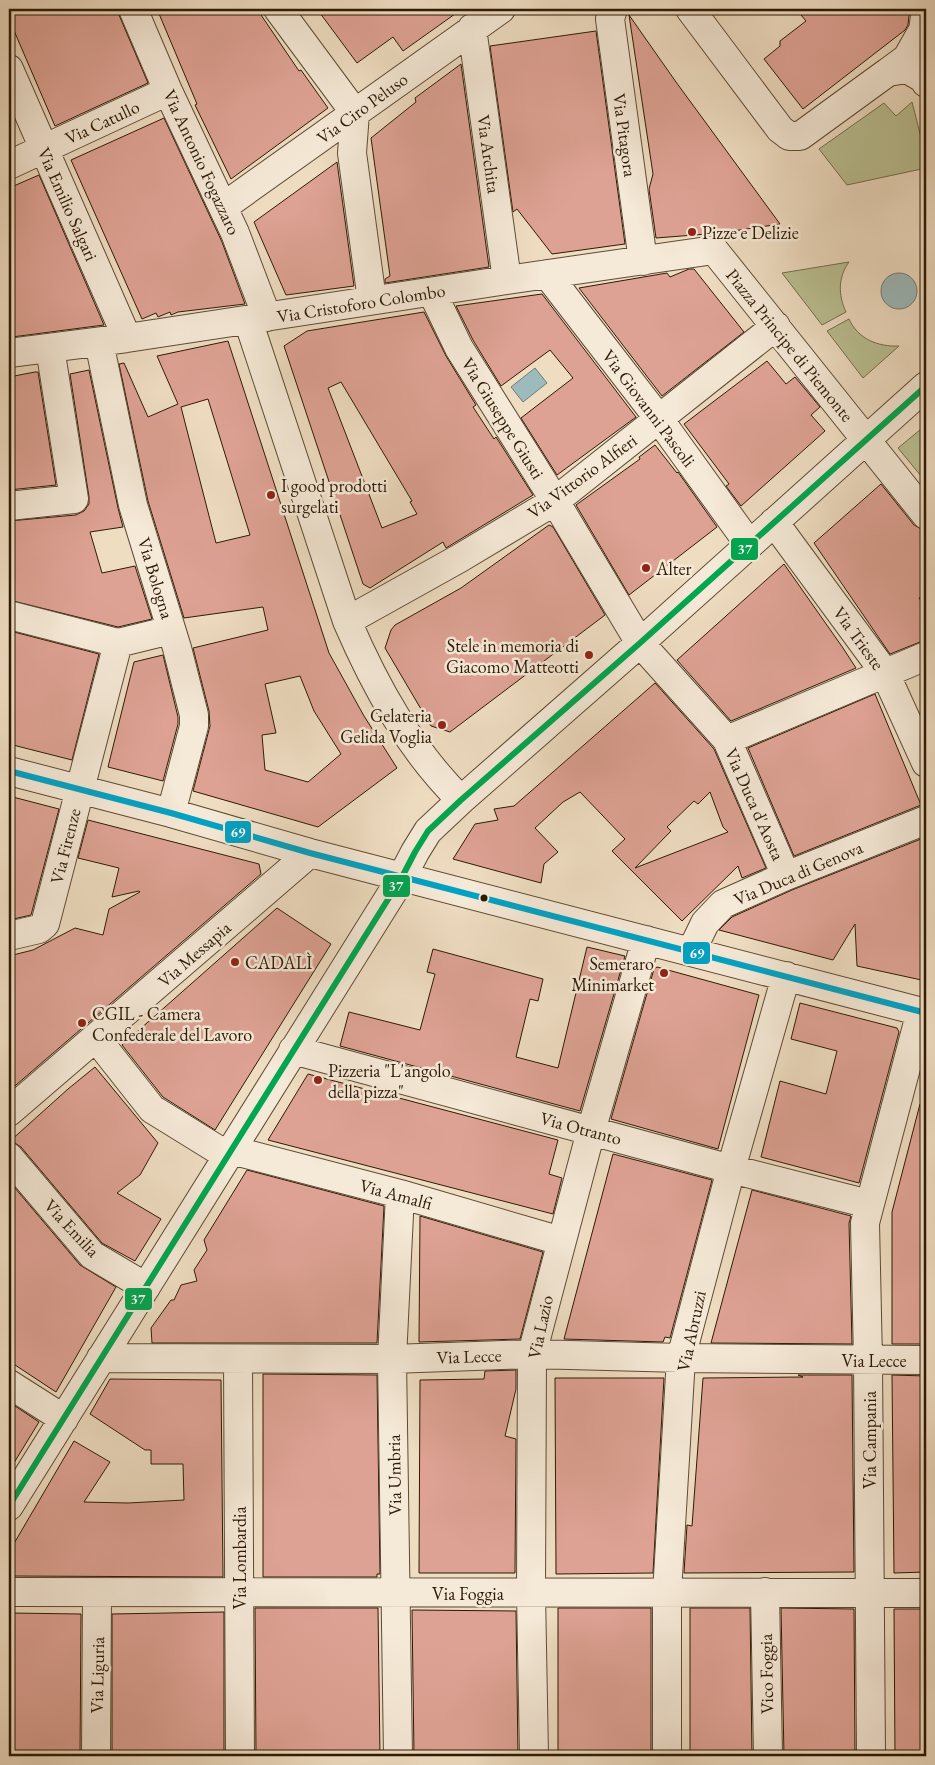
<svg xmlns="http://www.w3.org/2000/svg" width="935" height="1765" font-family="'EB Garamond',serif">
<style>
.green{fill:#bac093;stroke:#746d4c}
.water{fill:#9dbabc;stroke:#707a73}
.building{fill:#dea294;stroke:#2d1a05;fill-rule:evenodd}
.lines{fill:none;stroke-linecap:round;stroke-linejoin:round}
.minor-casing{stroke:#5e4b34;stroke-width:30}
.minor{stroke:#f5e9d7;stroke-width:28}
.bus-1-casing{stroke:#f5e9d7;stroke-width:10}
.bus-2-casing{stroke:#f5e9d7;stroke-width:10}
.bus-1{stroke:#02a2c4;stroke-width:6}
.bus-2{stroke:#00a651;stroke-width:6}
.poi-dot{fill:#8f2418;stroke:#f5e9d7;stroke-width:2}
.bus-dot{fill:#2d1a05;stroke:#f5e9d7;stroke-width:2}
.labels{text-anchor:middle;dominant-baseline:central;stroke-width:5;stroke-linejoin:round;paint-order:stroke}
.street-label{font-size:18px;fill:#2d1a05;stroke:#f5e9d7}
.poi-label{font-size:18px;fill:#2d1a05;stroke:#f5e9d7;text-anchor:start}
.line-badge{stroke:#f5e9d7;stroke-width:2}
.badge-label{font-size:14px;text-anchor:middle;font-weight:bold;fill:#fff}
</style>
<rect width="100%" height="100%" fill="#efddc2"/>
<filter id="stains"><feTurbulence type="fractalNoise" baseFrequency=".004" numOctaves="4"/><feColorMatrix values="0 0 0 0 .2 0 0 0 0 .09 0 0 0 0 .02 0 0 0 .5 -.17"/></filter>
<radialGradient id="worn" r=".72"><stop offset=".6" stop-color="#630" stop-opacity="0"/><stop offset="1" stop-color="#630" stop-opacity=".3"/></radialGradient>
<path class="green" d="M912 102 926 157V168L847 185 819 149 884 103 896 116Z
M849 262C838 277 838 295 846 312L822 325 782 273Z
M849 319C858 339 878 347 899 346L863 378 827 331Z
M926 425V482L898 448Z"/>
<path class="water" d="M881 291a18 18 0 1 1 36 0a18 18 0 1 1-36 0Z
M535 368 547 383 523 402 511 387Z"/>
<path class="building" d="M9 9H118L119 15 148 83 55 126 9 19Z
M157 9H257L299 71 301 70 328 108 231 179 195 105 197 104Z
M317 9H462L403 51 393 37 357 63Z
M796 9H904L909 15 908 25 905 30 803 109 764 59 780 46V41L806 21Z
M629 15 676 82 780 224 720 233 656 238 649 189 653 174Z
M596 31 625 244 552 254 517 209 513 212 490 46Z
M461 64 489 267 385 283V279L390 276 371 138 416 102 415 98Z
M164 118 222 242 245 304 178 312 171 315 170 312 158 317 156 313 142 319 71 160Z
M337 162 354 286 286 295 254 222Z
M39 175 104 325 12 337 9 330V188Z
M689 269H694L744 332 662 396 579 288 667 273 670 277Z
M542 294 636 417 557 475 521 418 573 378 550 350 501 386 473 340 456 306Z
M424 312 446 356 476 405 473 407 494 439 496 437 533 495 446 548 443 542 370 588 363 584 284 346 307 331ZM341 382 412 501 410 502 417 514 382 528 328 388Z
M228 341 329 653 364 716 397 768 318 827 193 791 210 726 209 711 193 648 268 630 263 607 184 618 148 501 119 364 124 363 148 417 178 404 157 356ZM208 399 250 535 216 543 181 407ZM300 676 314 711 341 754 308 782 265 770 262 735 276 733 265 684Z
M767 361 786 384 795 377 820 407 811 415 825 431 741 506 726 486 729 484 684 424Z
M89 370 118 508 123 527 90 532 102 573 135 566 152 619 118 627 9 600V521L76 515 84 511 89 504V497L70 374Z
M35 372H38L56 485 9 490V453H11L9 434V377Z
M655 445 677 473 678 472 717 527 629 595 576 505 640 459 639 457Z
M881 484 914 525 923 530 926 534V592L919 598 926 608V641L920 642 890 654 814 543Z
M549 525 553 527 605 615 450 732 431 726 385 648 391 630 395 625 461 588Z
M784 564 843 648 856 668 731 721 677 660Z
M14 632 99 654 72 760 9 744V654Z
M163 655 178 717V724L163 781 108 767 134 662Z
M655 683 714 749 766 868 742 878 738 866 682 921 612 851 625 839 580 792 563 802 535 828 558 852 544 864 541 883 453 859 475 824 498 820 494 809 514 806ZM710 792 723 827 728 832 635 868 671 831 667 827 694 801 698 804Z
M875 694 921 805 794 856 748 748Z
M9 796 59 809 31 915 9 920Z
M88 820 259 864 261 874 9 1091V956L33 950 75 928 103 935 109 909 140 892 139 891 112 897 119 868 78 858Z
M926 837V981L857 966 855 924 833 960 719 930 732 917 792 890Z
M277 908 331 944 215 1130 163 1097 122 1045Z
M587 947 625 956 580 1111 340 1046 349 1012 420 1030 435 974 427 972 433 949 543 979 538 1001 530 999 516 1057 558 1068Z
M657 967 759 995 718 1149 611 1119 654 969Z
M800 1003 897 1028 899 1032 859 1183 761 1157 780 1081 826 1094 837 1051 791 1039Z
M95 1067 158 1143 140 1175 117 1193 161 1219 135 1261 102 1243 21 1147 15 1143 9 1142 68 1089Z
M308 1074 558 1140 549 1174 562 1178 553 1214 268 1140Z
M920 1104H926V1344H892V1212Z
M613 1154 712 1180 670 1338 665 1337 663 1342 564 1339Z
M247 1170 384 1206 377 1343H152L151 1328 171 1300H174L181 1285 197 1281 194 1270 207 1250 204 1240Z
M9 1181 80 1265 116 1287 56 1392 9 1361Z
M752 1190 851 1216 849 1223 852 1344 711 1343Z
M420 1216 543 1252 520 1339 419 1342Z
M516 1370V1389L505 1436 516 1439 515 1573H419L420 1380 484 1379 485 1371Z
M263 1374 377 1375 380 1574H377V1577H263Z
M798 1375H852L854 1572 684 1573 687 1525 692 1526 703 1378 803 1377Z
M892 1375 926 1376V1572L894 1573Z
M555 1378H664L653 1573 556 1574Z
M110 1379 221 1380 223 1577 9 1576V1552L74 1441 110 1462 84 1502 128 1503 184 1500 183 1464H151V1450H145L90 1414Z
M9 1402 39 1422 9 1471Z
M255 1608H378L380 1756H256Z
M558 1608H651V1756H558Z
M690 1608H750L752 1756H690Z
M781 1608 854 1609 855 1756H784Z
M894 1609H926V1756H895Z
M412 1610 516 1611 518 1756H414Z
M224 1612V1756H112V1614Z
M9 1613 81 1614 80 1756H9Z"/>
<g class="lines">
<defs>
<path id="minor" d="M133 9 168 91 235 233 267 317
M278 9 355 113 352 153 372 300
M613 9 610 19 643 261
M690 9 780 129 789 136H800L888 72 907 69 924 79 926 83
M472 28 507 280
M9 69 127 338
M888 72 907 58 923 30 926 10
M9 165 168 91
M223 207 501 9
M547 274 659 419 749 544
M432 292 459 348 555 501 640 643 727 740 786 876
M248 320 347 621C375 686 410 750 461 800
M99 342 133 505 177 648 194 715V726L171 813
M9 353 127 338 507 280 714 250 926 515
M9 506 74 499 50 348
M774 522 885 673 926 763
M9 615 118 643 45 924 39 929 9 936
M347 621 460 558 555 501 776 326
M118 643 171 630
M727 740 926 656
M9 771 171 813 310 853 926 1013
M691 952 705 923 723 904 786 876 926 820
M96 1038 152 1109 228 1156
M293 1050 731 1169 869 1204
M9 1112 310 853
M231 1150 400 1194 561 1241
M9 1157 92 1255 146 1287
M101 1358 392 1359 532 1354 681 1358 926 1360
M238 1359 240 1756
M9 1384 64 1419
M9 1506 402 877 415 852 428 831 461 800 640 643 926 386
M9 1592 926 1593
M765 1592 768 1756
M96 1756 97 1593
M398 1756 392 1359 400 1194
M534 1756 531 1593 532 1354 591 1131 646 940
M667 1756V1593L681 1358 731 1169 786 976
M871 1756 868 1360 865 1223 921 1011"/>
</defs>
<use href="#minor" class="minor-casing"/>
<use href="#minor" class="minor"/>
<defs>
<path id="bus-1" d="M9 771 171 813 310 853 926 1013"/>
<path id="bus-2" d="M9 1506 402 877 415 852 428 831 461 800 640 643 926 386"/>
</defs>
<use href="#bus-1" class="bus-1-casing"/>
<use href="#bus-2" class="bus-2-casing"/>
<use href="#bus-1" class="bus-1"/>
<use href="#bus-2" class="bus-2"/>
</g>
<g class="poi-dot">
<circle cx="692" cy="232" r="5"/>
<circle cx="271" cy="495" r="5"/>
<circle cx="646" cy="568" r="5"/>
<circle cx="589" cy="655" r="5"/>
<circle cx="442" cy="725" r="5"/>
<circle cx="235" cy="962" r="5"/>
<circle cx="664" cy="973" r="5"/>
<circle cx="82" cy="1023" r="5"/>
<circle cx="318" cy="1080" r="5"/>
</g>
<circle class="bus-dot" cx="484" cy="898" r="4.5"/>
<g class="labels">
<g class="street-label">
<text transform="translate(362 108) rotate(-36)">Via Ciro Peluso</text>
<text transform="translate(102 122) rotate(-25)">Via Catullo</text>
<text transform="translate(625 135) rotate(82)">Via Pitagora</text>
<text transform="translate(489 154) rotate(82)">Via Archita</text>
<text transform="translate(202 162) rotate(65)">Via Antonio Fogazzaro</text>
<text transform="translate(68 204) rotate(66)">Via Emilio Salgari</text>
<text transform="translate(361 303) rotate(-9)">Via Cristoforo Colombo</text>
<text transform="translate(790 345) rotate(51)">Piazza Principe di Piemonte</text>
<text transform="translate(649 408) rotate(53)">Via Giovanni Pascoli</text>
<text transform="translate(503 418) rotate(58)">Via Giuseppe Giusti</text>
<text transform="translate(582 476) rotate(-36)">Via Vittorio Alfieri</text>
<text transform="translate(156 578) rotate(73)">Via Bologna</text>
<text transform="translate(859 638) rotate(54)">Via Trieste</text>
<text transform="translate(755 804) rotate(66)">Via Duca d'Aosta</text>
<text transform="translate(65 846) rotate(-76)">Via Firenze</text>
<text transform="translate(798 873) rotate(-23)">Via Duca di Genova</text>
<text transform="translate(194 954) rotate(-41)">Via Messapia</text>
<text transform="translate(581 1128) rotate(15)">Via Otranto</text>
<text transform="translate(396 1194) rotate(15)">Via Amalfi</text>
<text transform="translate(72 1228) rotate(47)">Via Emilia</text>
<text transform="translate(540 1327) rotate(-78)">Via Lazio</text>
<text transform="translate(691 1331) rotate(-78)">Via Abruzzi</text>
<text transform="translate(469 1356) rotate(-2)">Via Lecce</text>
<text x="874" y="1360">Via Lecce</text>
<text transform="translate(869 1440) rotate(-90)">Via Campania</text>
<text transform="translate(394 1475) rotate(-91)">Via Umbria</text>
<text transform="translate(239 1558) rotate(-90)">Via Lombardia</text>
<text x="468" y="1593">Via Foggia</text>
<text transform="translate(766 1674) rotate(-91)">Vico Foggia</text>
<text transform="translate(97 1675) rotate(-89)">Via Liguria</text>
</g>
<g class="poi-label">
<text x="702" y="232">Pizze e Delizie</text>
<text x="281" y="485">I good prodotti<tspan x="281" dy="21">surgelati</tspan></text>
<text x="656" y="568">Alter</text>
<text x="579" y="645" text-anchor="end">Stele in memoria di<tspan x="579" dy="21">Giacomo Matteotti</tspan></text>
<text x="432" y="715" text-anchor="end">Gelateria<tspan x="432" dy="21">Gelida Voglia</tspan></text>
<text x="245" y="962">CADALÌ</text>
<text x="654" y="963" text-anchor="end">Semeraro<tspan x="654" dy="21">Minimarket</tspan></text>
<text x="92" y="1013">CGIL - Camera<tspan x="92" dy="21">Confederale del Lavoro</tspan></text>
<text x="328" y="1070">Pizzeria "L'angolo<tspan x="328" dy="21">della pizza"</tspan></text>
</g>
</g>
<g class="line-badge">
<rect x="730" y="537" width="29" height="24" rx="5" fill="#00a651"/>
<rect x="224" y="820" width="28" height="24" rx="5" fill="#02a2c4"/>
<rect x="382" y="874" width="29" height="24" rx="5" fill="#00a651"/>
<rect x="682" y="941" width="29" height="24" rx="5" fill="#02a2c4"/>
<rect x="124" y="1287" width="29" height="24" rx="5" fill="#00a651"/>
</g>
<g class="badge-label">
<text x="745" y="554">37</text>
<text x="238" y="837">69</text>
<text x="396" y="891">37</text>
<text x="697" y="958">69</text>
<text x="138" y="1304">37</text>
</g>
<rect width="935" height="1765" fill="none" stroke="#efddc2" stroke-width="30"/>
<rect x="10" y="10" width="915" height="1745" fill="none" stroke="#2d1a05" stroke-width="2.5"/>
<rect x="15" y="15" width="905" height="1735" fill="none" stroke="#2d1a05"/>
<rect width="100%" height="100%" filter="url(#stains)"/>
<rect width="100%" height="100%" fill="url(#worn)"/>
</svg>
